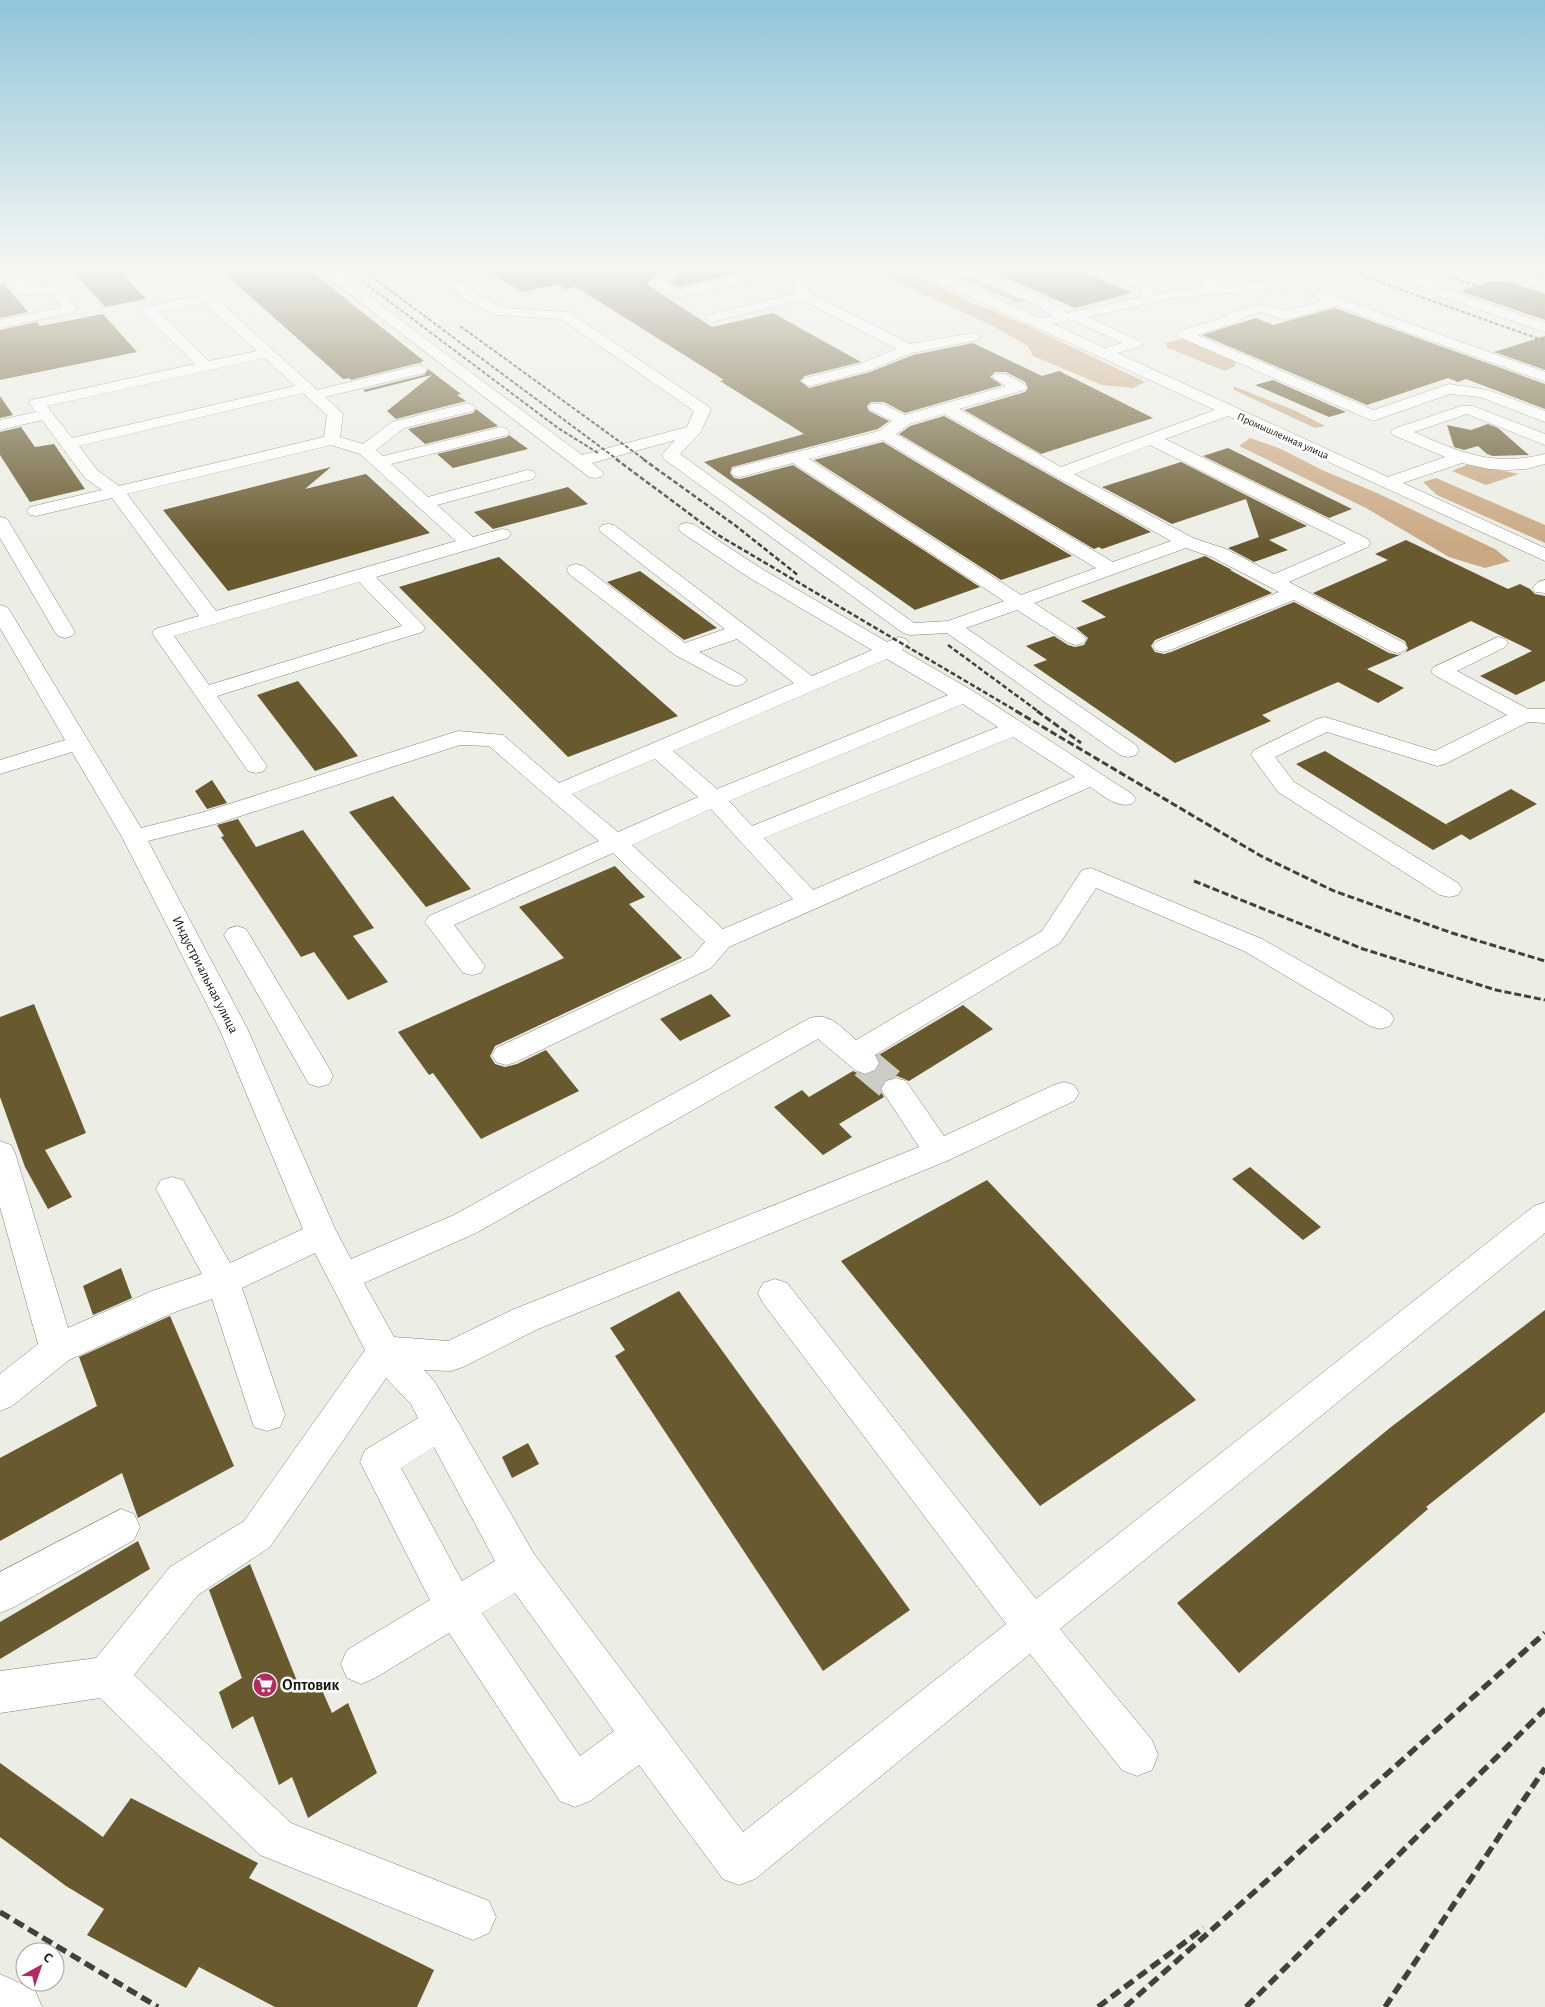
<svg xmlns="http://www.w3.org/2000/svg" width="1545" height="2007" font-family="'Alegreya Sans',sans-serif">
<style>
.forest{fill:#caa883}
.building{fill:#68592f}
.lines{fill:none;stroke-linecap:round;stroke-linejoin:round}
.minor-tunnel{stroke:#cccdc5;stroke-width:32;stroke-dasharray:32 16;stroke-linecap:butt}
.minor-casing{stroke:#81837a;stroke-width:1}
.minor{fill:#fff;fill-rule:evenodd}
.rail-far3{stroke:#41413d;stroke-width:2;stroke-dasharray:4 2;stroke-linecap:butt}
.rail-far2{stroke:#41413d;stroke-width:2.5;stroke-dasharray:5 2.5;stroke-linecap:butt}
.rail-far1{stroke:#41413d;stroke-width:3;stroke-dasharray:7 3;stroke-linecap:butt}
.rail{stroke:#41413d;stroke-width:5.5;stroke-dasharray:11 5.5;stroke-linecap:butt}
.labels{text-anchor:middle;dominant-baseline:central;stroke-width:5;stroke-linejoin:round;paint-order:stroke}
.far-street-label{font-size:11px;fill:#181815;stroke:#fff}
.street-label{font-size:14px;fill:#181815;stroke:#fff}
.near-poi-label{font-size:16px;font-weight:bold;fill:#181815;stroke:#fff;text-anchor:start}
</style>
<rect width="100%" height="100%" fill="#ecede4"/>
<path class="forest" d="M882 265H895L906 270 959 297 1024 324 1145 382 1133 388 1102 385 1033 356 1028 346 991 325 887 278Z
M957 271 1029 302 1016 303 952 273Z
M1183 339 1236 361 1235 366 1225 371 1168 348 1165 343Z
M1233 386 1296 411 1325 426 1315 428 1234 390Z
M1250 438 1281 449 1322 470 1377 493 1495 549 1510 561 1485 568 1449 557 1366 508 1239 446Z
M1469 464 1519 474 1486 485 1452 471Z
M1436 478 1545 525V543L1437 495 1423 482Z"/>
<path class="building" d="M68 265H114L146 299 105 307Z
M215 265H303L424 361 420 362 423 365 419 363 351 380 349 378 343 379Z
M479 265H643L657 275 647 282 649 286 712 327 773 313 861 362 805 376 800 381 809 388 870 372 913 355 973 343 1042 376 1059 371 1153 418 1041 454 964 410 1025 392 1028 388 1025 382 1006 372H995L990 377 1002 385 905 413 884 402H871L867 406 869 411 889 421 878 429 732 467 730 473 734 478 740 479 793 465 980 587 915 610 704 462 804 434 720 381 724 380 576 287 565 289 558 284 522 292Z
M664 265H744V271L678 287 670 282 678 277V274Z
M977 265H1065L1132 293 1075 308Z
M1492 281 1510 282 1545 294V320L1460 291Z
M4 284 28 312 0 318V285Z
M1335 308 1545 384V409L1466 379 1458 382 1448 378 1367 405 1202 335 1256 318 1273 325Z
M103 314 137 352 0 380V330L37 322 40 326Z
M1545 336V370L1494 352Z
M428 369 461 394 457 395 466 401 396 419 387 411 432 375 365 392 363 390 424 375Z
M1273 380 1346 412 1329 417 1255 385Z
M0 396 13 415 0 418Z
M476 409 498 426 425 444 408 429 473 413Z
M944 416 1151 532 1102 549 1099 547 1094 549 899 434 910 426Z
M1488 424 1498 428 1529 455 1493 456 1487 454 1478 446 1464 450 1454 447 1447 425 1471 430Z
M21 427 35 447 54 444 85 489 30 502 0 455V432Z
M509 435 528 449 453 468 437 454 507 437Z
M883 442 1072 556 1001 580 814 460Z
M1228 448 1352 509 1329 518 1203 456Z
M1181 462 1307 526 1269 540 1288 550 1254 562 1228 548 1259 537 1246 499 1172 524 1102 487Z
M331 467 305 489 366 474 430 533 228 591 163 510Z
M568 487 588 504 493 529 474 512Z
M1406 540 1508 589 1520 584 1530 589 1535 594 1545 596V681L1516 695 1480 676 1532 651 1471 621 1402 654 1367 669 1404 688 1378 703 1338 682 1262 715 1271 721 1175 763 1033 665 1047 660 1026 646 1054 636 1068 645 1075 647 1084 645 1088 638 1076 628 1106 617 1081 601 1205 556 1232 570H1230L1272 593 1155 640 1151 646 1155 652 1164 654 1171 652 1294 602 1389 653 1398 655 1405 653 1408 648 1405 641 1313 593 1388 560 1375 554Z
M499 557 609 655 678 716 568 757 399 587Z
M640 571 717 628 684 640 607 582Z
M298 681 341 734 358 756 315 771 257 695Z
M1325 751 1462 834 1433 850 1296 764Z
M212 780 227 803 207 809 195 791Z
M1511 789 1537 804 1470 840 1446 824Z
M393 796 471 889 426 907 349 812Z
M238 819 256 847 303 830 374 928 353 936 388 982 348 1000 314 952 301 957 221 837 224 836 217 825Z
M615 866 645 897 629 904 682 958 495 1046 490 1056 495 1064 505 1067 517 1064 546 1050 579 1091 481 1139 433 1073 429 1075 398 1032 564 958 519 907Z
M711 994 731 1016 680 1041 660 1019Z
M34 1004 86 1133 45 1150 72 1197 48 1209 25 1167 0 1097V1017Z
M963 1005 993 1029 909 1081 897 1076 885 1079 879 1088 884 1097 839 1124 852 1137 823 1155 774 1107 802 1090 809 1097 853 1071 864 1076 876 1072 881 1064 877 1056Z
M1250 1167 1321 1227 1303 1240 1232 1179Z
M987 1180 1196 1400 1040 1506 841 1261Z
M121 1268 132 1298 93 1315 83 1286Z
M679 1291 910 1610 823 1671 615 1356 625 1350 610 1328Z
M1545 1310V1412L1426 1507 1428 1509 1239 1673 1177 1603 1391 1427Z
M170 1316 234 1466 138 1518 122 1473 0 1541V1458L97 1406 79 1357Z
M528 1443 539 1464 512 1478 502 1457Z
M138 1541 150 1569 0 1659V1622Z
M250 1564 301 1691 318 1681 332 1713 348 1703 377 1773 308 1818 292 1777 279 1785 253 1716 232 1729 219 1692 242 1678 209 1590Z
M0 1763 103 1837 131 1798 258 1863 249 1878 434 1970 417 2007H275L199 1967 186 1988 87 1935 104 1909 66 1886 0 1837Z"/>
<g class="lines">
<path class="minor-tunnel" d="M865 1063 896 1089"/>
<defs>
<path id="minor" d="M165 265H179L317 390 419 365 424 367 427 370 424 373 325 397 343 414 340 437 363 444 392 422 467 403 473 405 475 408 473 411 404 428 376 450 383 456 501 427 507 429 509 432 507 435 391 464 428 497 527 470 533 471 536 475 533 479 437 505 473 537 502 529 508 530 511 534 508 538 376 577 422 624 425 628 422 632 217 696 267 766 264 771 256 773 248 771 152 633 155 629 199 616 112 498 36 516 30 515 27 511 30 507 102 490 85 478 42 420 0 430V420L36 412 29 403 31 400 195 364 141 310 143 307 197 296ZM204 303 257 351 209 361 158 312ZM265 358 295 386 72 438 47 406ZM303 393 327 415 324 437 119 486 97 470 79 446ZM331 445 360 454 456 541 216 611 127 494ZM359 582 402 626 209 685 174 636Z
M312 265H326L335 272 370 265H396L390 269 344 278 582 455 687 427 694 411 561 319 497 315 469 302 419 265H433L479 296 505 308 569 312 709 407 711 410 700 433 680 454 914 623 948 621 1004 601 793 463 740 477 734 476 731 472 734 468 879 431 892 421 871 410 869 407 871 404H883L905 415 1006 386 992 377 995 374H1005L1024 384 1027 387 1024 390 959 409 1061 467 1215 410 907 268 906 265H922L1040 318 1053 316 1034 304 949 268 948 265H969L1044 298 1067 313 1141 297 1142 291 1136 286 1082 268 1081 265C1087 265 1095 264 1101 265 1113 268 1156 280 1155 294L1202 287 1205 281 1203 274 1186 268 1185 265H1203L1214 269 1219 281 1216 286 1289 280 1356 265H1397L1424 275 1443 288 1545 323V332L1433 294 1414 281 1379 266 1289 288 1173 298 1088 317 1140 341 1142 344 1140 347 1117 353 1388 477 1445 457 1393 435 1391 432 1393 429 1461 406H1473L1545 434V445L1467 414 1414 432C1461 453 1493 467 1545 454V464L1526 469 1507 470 1489 469 1462 463 1403 483 1545 548V561L1228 416 1165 439 1368 539 1370 543 1368 547 1289 582 1404 643 1407 647 1404 651 1397 653 1390 651 1294 600 1170 650 1163 652 1156 650 1153 646 1156 642 1279 592 1212 557 1186 548 1034 603 1083 635 1086 639 1083 643 1076 645 1069 643 1017 610 966 628 1136 745 1139 750 1136 755 1128 757 1120 755 947 633 910 635 903 633 664 459 662 455 675 440 592 463 604 473 601 477 595 478 589 477ZM1073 320 1122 343 1105 348 1053 324ZM944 414 1171 541 1113 562 896 434 909 424ZM883 440 1096 568 1021 595 809 459ZM1150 445 1346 543 1274 574 1226 549 1193 538 1074 474Z
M645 265C657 265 668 265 677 275L666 282 678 289 775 265H796L795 268 676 298 651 285 649 282 660 275Z
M828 265H847L846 268 812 279 807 284 810 293 910 344 973 333 978 334 980 337 978 340 973 341 912 353 870 370 810 386 805 384 802 381 805 378 860 364 896 349 802 300 712 322 705 318 707 315 796 293 793 284 802 273Z
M1425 265H1445L1477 271H1503L1530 276 1545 282V291L1522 282 1503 279H1477L1455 276 1426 268Z
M13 272 18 273 28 287H46L44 284 46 281H56L78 309 71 313 0 328V320L62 307 53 295 19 294 10 281 0 283V275Z
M1319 291 1545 372V382L1336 306 1285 320 1261 312 1242 318 1233 324 1197 335 1374 410 1449 384 1488 390 1545 411V422L1480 397 1450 394 1373 421 1179 337 1177 334 1179 331 1223 318 1232 312 1262 304 1285 311 1322 301 1314 298 1312 295Z
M0 517 6 518 9 522 75 632 72 636 65 638 58 636 55 632 0 538Z
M687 523 693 524 762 569 887 642 899 637 906 639 909 643 902 650 973 691 1132 794 1136 799 1132 804C1116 808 1104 796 1090 787L729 947 711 968 516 1062 506 1065 496 1062 492 1055 496 1048 693 956 705 942 613 853 454 925 485 966 481 973 472 975 463 973 425 922 429 916 599 841 489 746 460 745 219 823 148 841 247 1028 336 1231 351 1259 454 1215 810 1018C830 1012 842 1028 856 1040L1042 931 1082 870 1091 868 1262 939 1390 1012 1394 1019 1390 1026 1380 1029 1370 1026 1244 951 1096 888 1060 943 875 1055 879 1063 875 1070 865 1074 855 1070 818 1039 476 1233 364 1283 394 1337 448 1341 512 1310 919 1147 881 1089 886 1081 896 1078 906 1081 944 1136 1054 1085 1064 1082 1074 1085 1079 1093 1074 1101 949 1160 536 1330 463 1367 451 1371 424 1370 435 1382 534 1554 743 1832 1006 1624 763 1303 758 1293 763 1283 775 1279 787 1283 1036 1599 1534 1206 1545 1202V1233L1060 1629 1152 1740 1158 1755 1152 1770 1137 1776 1122 1770 1030 1654 755 1879 739 1885 723 1879 639 1765 590 1801 575 1807 560 1801 449 1633 375 1678 361 1684 347 1678 341 1664 347 1650 430 1600 360 1462 365 1450 418 1418 411 1404 386 1378 270 1547 198 1595 134 1675 291 1823 489 1901 496 1917 489 1933 473 1940 260 1855 100 1698 0 1713V1671L96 1658 170 1567 244 1521 365 1350 315 1253 242 1288 285 1415 280 1427 267 1431 254 1427 212 1299 175 1312 69 1360 12 1406 0 1411V1374L38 1344 0 1207V1141L11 1145 15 1153 68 1328 152 1291 202 1274 156 1189 161 1180 172 1177 183 1180 230 1263 303 1229 219 1028 122 837 72 752 0 774V760L65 740 0 628V605L7 607 10 611 141 828 204 812 458 731 503 735 559 783 794 683 737 639 699 652 743 676 747 680 743 684 736 686 729 684 675 655 569 574 567 570 569 566 576 564 583 566 685 643 725 629 602 533 599 529 602 525 608 524 614 525 812 676 872 650 748 577 681 532 678 528 681 524ZM887 659 948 695 717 789 673 751ZM963 704 998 727 752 826 729 801ZM1013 737 1075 777 813 890 764 838ZM655 759 698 797 618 832 572 794ZM711 809 793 899 723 929 632 845ZM434 1447 495 1561 462 1581 401 1468ZM515 1593 614 1731 580 1756 482 1613Z
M1545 580V593L1535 592 1532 588 1538 582Z
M1498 637 1505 639 1508 643 1505 647 1457 671 1528 709H1545V723L1528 722 1445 764 1437 766 1327 732 1275 757 1294 782 1458 883 1462 889 1458 895 1449 897 1440 895 1278 792 1251 755 1254 750 1317 719 1325 717 1435 751 1507 715 1434 675 1431 671 1434 667Z
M237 926 246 929 329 1068 333 1076 329 1084 319 1087 309 1084 224 935 228 929Z
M121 1509 134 1514 140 1527 134 1540 14 1607 0 1613V1572Z
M0 1974 35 1990 42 2007H0Z"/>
</defs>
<use href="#minor" class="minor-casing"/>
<use href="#minor" class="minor"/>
<path class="rail-far3" d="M356 265 618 460
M1331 265 1545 341
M1415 265 1545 309
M1517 265 1545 274
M362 281 558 428 598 453
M460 326 645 460"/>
<path class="rail-far2" d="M616 459 718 535 1018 712
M643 459 736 526 799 576
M948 645 1039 712"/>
<path class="rail-far1" d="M1016 711 1261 856 1334 891 1452 933 1545 961
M1037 711 1081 743
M1194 881 1363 949 1496 990 1545 1000"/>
<path class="rail" d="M0 1912 158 2007
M1098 2007 1204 1928
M1125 2007 1545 1633
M1246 2007 1545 1709
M1385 2007 1545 1768"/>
</g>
<linearGradient id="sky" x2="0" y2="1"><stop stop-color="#91c5d9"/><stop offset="0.49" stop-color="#f6f7f3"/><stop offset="1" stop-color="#f6f7f3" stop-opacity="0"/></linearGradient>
<rect width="1545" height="546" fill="url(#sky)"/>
<defs>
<symbol id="supermarket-disc" viewBox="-11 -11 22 22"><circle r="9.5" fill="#b62a64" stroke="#fff"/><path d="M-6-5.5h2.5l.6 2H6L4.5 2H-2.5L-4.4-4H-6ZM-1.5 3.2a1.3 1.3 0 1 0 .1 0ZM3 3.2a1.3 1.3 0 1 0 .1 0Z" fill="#fff"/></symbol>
</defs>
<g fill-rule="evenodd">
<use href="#supermarket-disc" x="251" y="1671" width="28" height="28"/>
</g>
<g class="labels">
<g class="far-street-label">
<text transform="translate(1283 436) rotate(24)">Промышленная улица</text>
</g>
<g class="street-label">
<text transform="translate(205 975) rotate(63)">Индустриальная улица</text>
</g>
<g class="near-poi-label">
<text x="282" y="1685">Оптовик</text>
</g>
</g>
<g transform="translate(40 1967) rotate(40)"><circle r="24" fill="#ffffff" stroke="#a3a3a1"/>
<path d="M0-4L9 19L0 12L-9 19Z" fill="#b62a64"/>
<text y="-8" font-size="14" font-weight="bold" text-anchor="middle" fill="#181815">С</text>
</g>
</svg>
